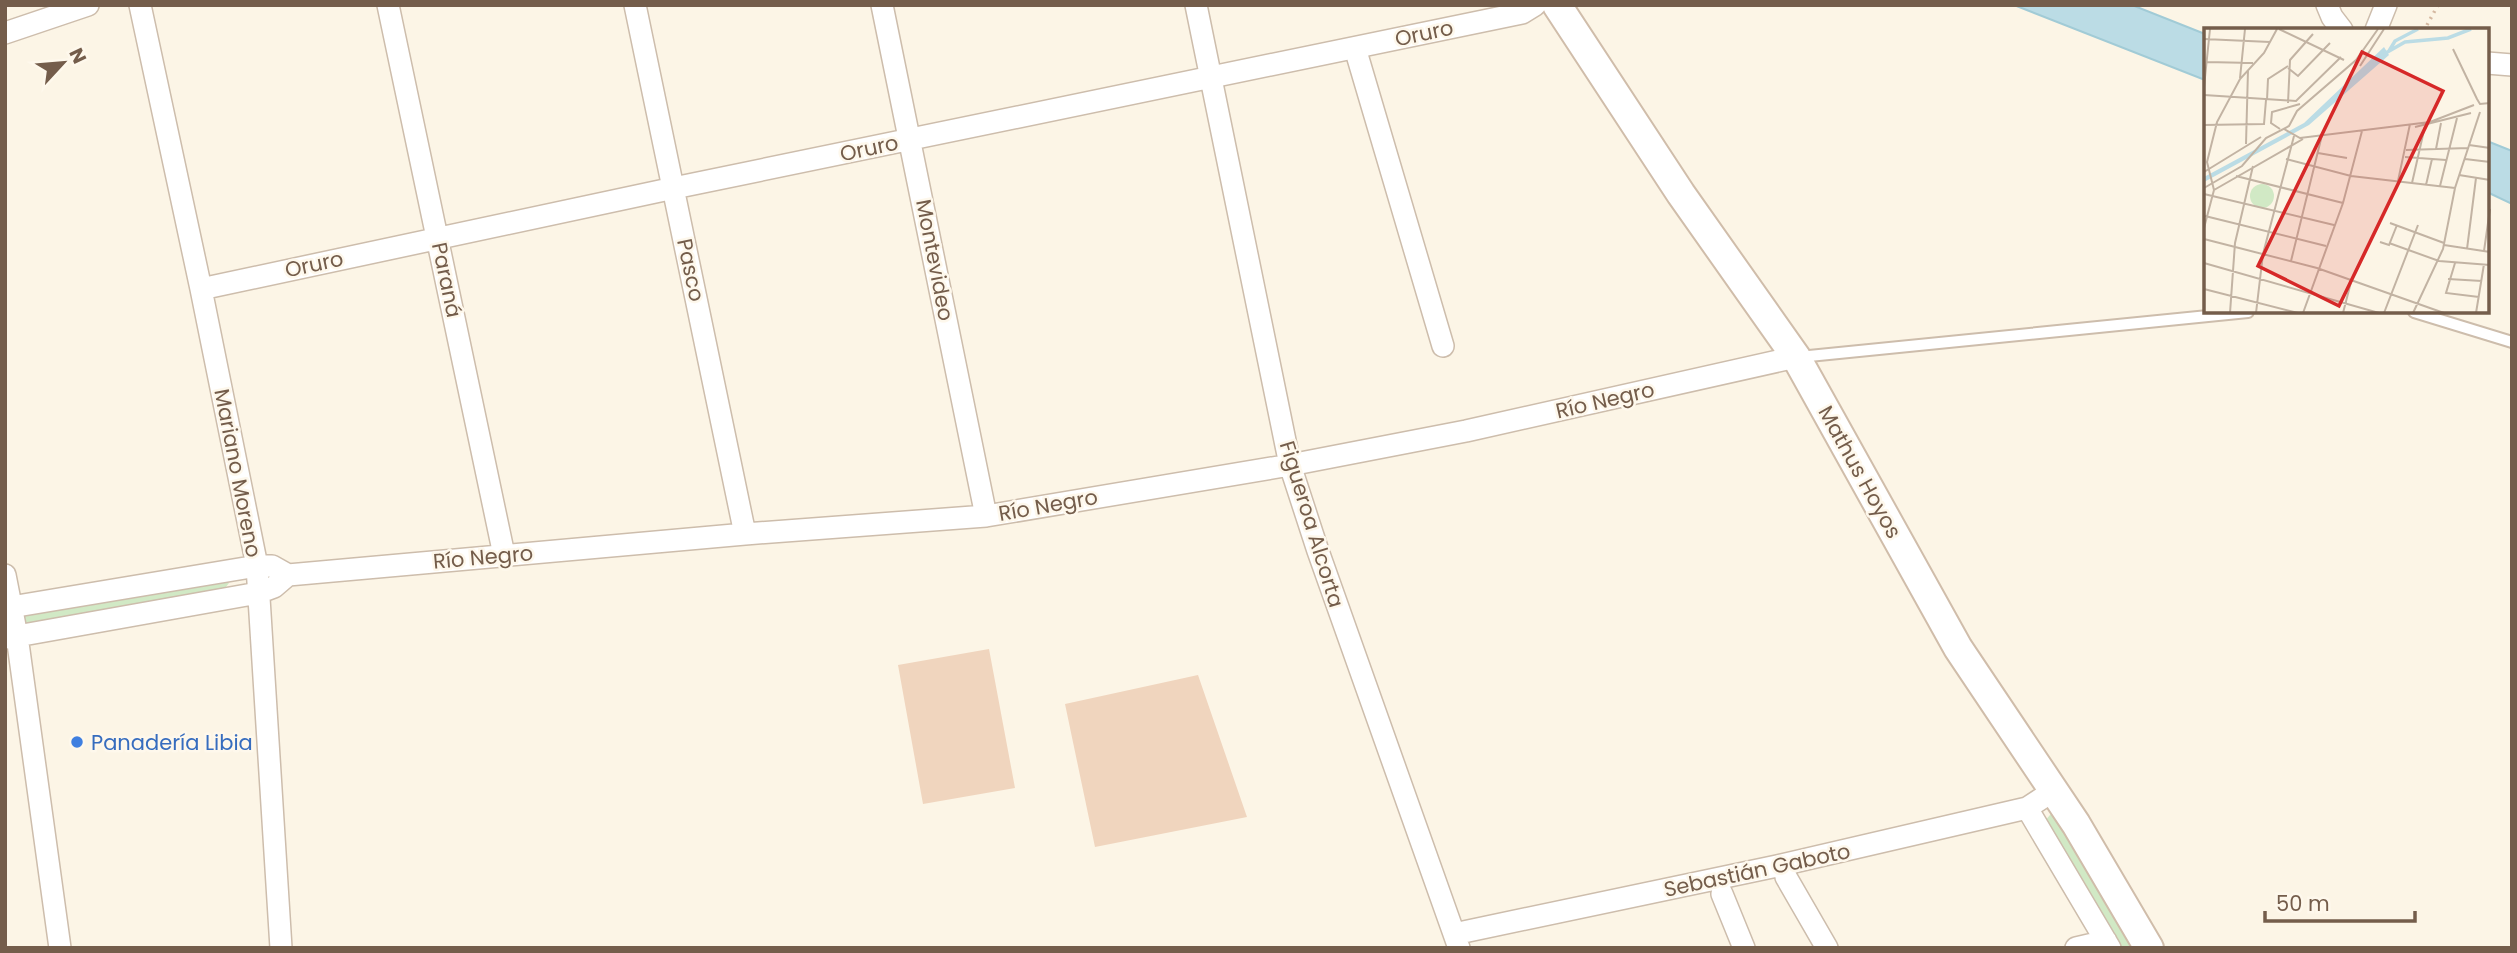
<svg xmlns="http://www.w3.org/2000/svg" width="2517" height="953" font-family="Poppins,sans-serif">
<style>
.green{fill:#d1e9c5}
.water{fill:#bbdce5;stroke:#a1cbd6;stroke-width:2}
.building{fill:#f0d5be}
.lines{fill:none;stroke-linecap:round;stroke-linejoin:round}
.service-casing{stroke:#cdbdac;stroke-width:14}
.minor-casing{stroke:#cdbdac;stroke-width:24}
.secondary-casing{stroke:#d0bdaa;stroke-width:32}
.path{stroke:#d5b9a1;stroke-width:3.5;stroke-dasharray:2 5;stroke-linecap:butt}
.service{stroke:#fff;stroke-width:10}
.minor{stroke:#fff;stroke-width:21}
.secondary{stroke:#fff;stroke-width:28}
.shop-dot{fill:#3f7fe0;stroke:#fef8ec;stroke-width:2.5}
.labels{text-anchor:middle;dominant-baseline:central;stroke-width:5;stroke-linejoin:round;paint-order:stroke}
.street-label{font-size:21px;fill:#745d4b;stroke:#fef8ec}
.shop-label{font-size:21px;fill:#366cbe;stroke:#fef8ec;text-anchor:start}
.inset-river{fill:none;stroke:#bbdce5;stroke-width:3.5}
.inset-road{fill:none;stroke:#c2b3a3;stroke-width:2}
.view{fill:#d62828;fill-opacity:0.15;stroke:#d62828;stroke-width:3.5}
.inset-edge{fill:none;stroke:#745d4b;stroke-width:3.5}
</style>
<rect width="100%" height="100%" fill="#fcf5e6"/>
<path class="green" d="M219 578 229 583 222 592 19 625 16 613Z
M2057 807 2145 948H2114L2043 823Z"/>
<path class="water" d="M2014 5H2132L2205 34V80Z
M2487 141 2512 151V204L2487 192Z"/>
<path class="building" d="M989 649 1015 788 923 804 898 665Z
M1198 675 1247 817 1095 847 1065 704Z"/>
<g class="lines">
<defs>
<path id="service" d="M2414 312 2512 342
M1799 357 2248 312"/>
<path id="minor" d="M140 5 201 289 257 566 281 948
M388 5 504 555
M635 5 745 534
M882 5 986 516
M1196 5 1290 465 1318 551 1459 948
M2327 5 2332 17 2342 30
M2376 30 2386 5
M5 33 88 5
M1355 48 1443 346
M2487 63 2512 65
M201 289 674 188 1522 13 1535 5
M5 575 17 636 60 948
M5 608 257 566H272L288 575 745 534 986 516 1290 465 1466 431 1796 357
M6 638 258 593 274 587 288 575
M2027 808 2110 948
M1786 877 1827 948
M1722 894 1744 948
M1454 934 1777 866 2027 808 2053 791
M2076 948 2106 941"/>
<path id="secondary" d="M1557 5 1681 194 1796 357 1958 648 2076 824 2149 948"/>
</defs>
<use href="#service" class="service-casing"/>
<use href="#minor" class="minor-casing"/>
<use href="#secondary" class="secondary-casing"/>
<path class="path" d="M2427 25 2438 5"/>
<use href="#service" class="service"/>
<use href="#minor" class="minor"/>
<use href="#secondary" class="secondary"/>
</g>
<circle class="shop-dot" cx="77" cy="742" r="7"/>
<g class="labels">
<g class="street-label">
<text transform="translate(1424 33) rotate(-12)">Oruro</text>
<text transform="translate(869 148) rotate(-12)">Oruro</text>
<text transform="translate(935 260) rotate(79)">Montevideo</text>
<text transform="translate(314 264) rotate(-12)">Oruro</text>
<text transform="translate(691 270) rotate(78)">Pasco</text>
<text transform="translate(447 280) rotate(78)">Paraná</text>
<text transform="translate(1605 400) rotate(-13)">Río Negro</text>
<text transform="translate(1860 472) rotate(61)">Mathus Hoyos</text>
<text transform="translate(238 473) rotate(79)">Mariano Moreno</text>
<text transform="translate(1048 505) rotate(-10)">Río Negro</text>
<text transform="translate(1312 524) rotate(73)">Figueroa Alcorta</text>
<text transform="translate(483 557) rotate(-5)">Río Negro</text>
<text transform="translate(1757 870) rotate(-12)">Sebastián Gaboto</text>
</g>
<g class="shop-label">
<text x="91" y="742">Panadería Libia</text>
</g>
</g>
<g transform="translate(2204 28)">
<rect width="285" height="285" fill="#fcf5e6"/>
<path d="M46 168a12 12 0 1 1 24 0a12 12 0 1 1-24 0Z" fill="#d1e9c5"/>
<path d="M180 19 185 27 105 97 0 154V149L100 95Z" fill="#bbdce5"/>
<path class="inset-river" d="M185 23 191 13 214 1M180 26 201 14 244 10 267 1"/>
<path class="inset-road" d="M75 1 140 32M0 11 66 14M249 21 273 71 276 76 286 75M2 34 49 35M156 38 180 1M84 40 94 48 126 15M36 50 41 1M0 59 6 1M0 67 92 73 137 29M63 72 64 51 84 38M84 75 86 32 109 6M0 97 60 96 62 72M211 99 267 85M76 101 67 95 68 84 96 76M80 101 96 110 226 94 270 77M42 116 44 42M265 117 286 120M232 121 237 95M202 122 264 120M114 125 143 130M201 129 242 132M82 131 147 148 251 160M261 131 286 134M0 144 57 109M255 147 286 152M32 148 139 175M194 153 206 96M208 155 221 98M222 157 228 131M236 158 253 90M0 160 38 138 62 110 85 98 93 83 152 32 174 1M10 162 99 111M0 166 130 197M1 188 122 218M186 195 240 215M0 200 10 162 3 134 13 94 36 51 60 25 73 1M0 211 113 240 240 285M176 214 185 217 193 197M185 215 235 233 286 237M240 217 286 224M263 221 272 150M280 223 286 181M87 233 118 107M0 235 175 285M251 235 242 265 275 269M244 251 278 253M0 261 94 285M26 285 31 215 49 138M52 285 59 226 90 108M99 285 139 175 158 103M139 285 147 254M180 285 214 197M209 285 239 221 251 160 276 84M272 285 280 236"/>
<path class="view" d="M158 24 239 63 135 278 54 238Z"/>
<rect width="285" height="285" class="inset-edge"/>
</g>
<rect width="2517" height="953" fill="none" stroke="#745d4b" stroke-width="14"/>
<g transform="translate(63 63) rotate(64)" stroke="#fef8ec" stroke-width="5" paint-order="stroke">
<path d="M0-5L12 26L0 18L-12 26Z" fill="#745d4b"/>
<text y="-10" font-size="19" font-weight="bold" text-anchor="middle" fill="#745d4b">N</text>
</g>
<path d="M2265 911v10h150v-10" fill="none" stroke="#745d4b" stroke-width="3.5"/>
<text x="2276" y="911" font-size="21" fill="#745d4b" stroke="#fef8ec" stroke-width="5" paint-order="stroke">50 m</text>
</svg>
